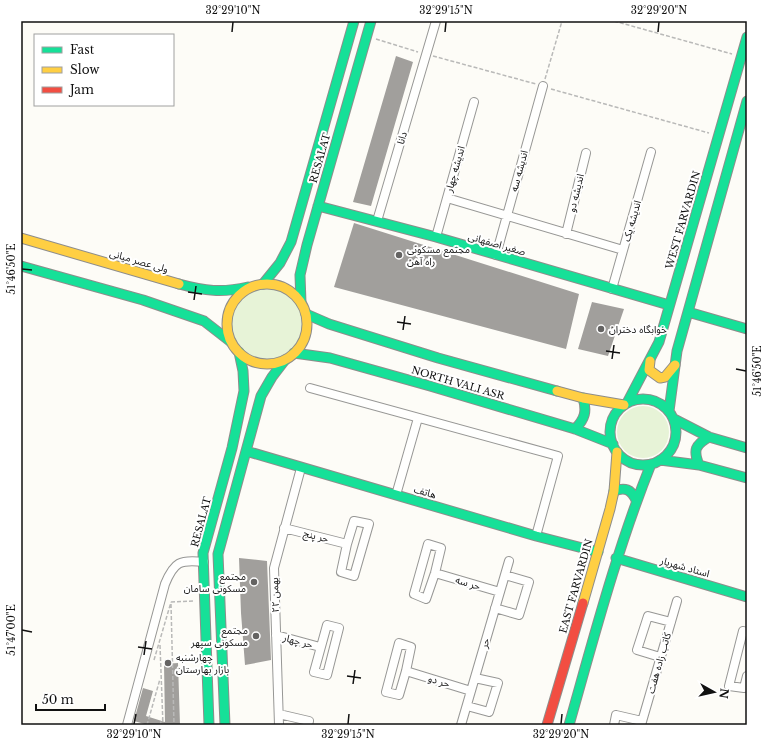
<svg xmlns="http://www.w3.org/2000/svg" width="768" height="746" font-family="'Libre Baskerville','Noto Sans Arabic',serif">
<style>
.green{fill:#e7f3d7}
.building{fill:#a19f9c}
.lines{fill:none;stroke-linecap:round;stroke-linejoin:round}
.street-casing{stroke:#979795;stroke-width:10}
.fast-casing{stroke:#8e8d8b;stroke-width:11}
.slow-casing{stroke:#8e8d8b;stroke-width:11}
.jam-casing{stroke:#8e8d8b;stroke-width:11}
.path{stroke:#b9b9b8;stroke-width:1.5;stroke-dasharray:4 2;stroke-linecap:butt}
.street{stroke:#fffffe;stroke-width:8}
.fast{stroke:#16e098;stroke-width:9}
.slow{stroke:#ffcf43;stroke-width:9}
.jam{stroke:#f24e42;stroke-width:9}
.ticks{fill:none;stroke:#111;stroke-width:1.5}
.poi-dot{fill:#646362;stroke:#fff;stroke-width:1.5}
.labels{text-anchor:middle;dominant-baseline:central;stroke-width:4;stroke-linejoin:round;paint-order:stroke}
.street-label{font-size:10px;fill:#111;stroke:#fff}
.poi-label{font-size:10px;fill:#111;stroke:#fff;text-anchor:start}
.neatline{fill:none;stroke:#111;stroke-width:1.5}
.ticks-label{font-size:10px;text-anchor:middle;fill:#111}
</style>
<rect width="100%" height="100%" fill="#fdfcf7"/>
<path class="green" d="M231 324a36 36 0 1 1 72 0a36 36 0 1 1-72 0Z
M617 432a26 26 0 1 1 52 0a26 26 0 1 1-52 0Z"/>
<path class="building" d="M396 56 413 62 371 206 353 202Z
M354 223 579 294 566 349 334 287Z
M592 302 624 309 608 356 578 349Z
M239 558 267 561 271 660 245 665 241 613Z
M178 663 180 725H148L134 721 143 688 153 691 146 716 165 722 164 664Z"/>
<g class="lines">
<defs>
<path id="street" d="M447 198 623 250
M377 221 436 21
M566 234 586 153
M436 237 474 102
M496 255 543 86
M612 289 651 152
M310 388 558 456 536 536
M396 495 418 418
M354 521 369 524 354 576 341 572 347 544Z
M284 528 347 544
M428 544 441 548 435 573 426 599 414 594Z
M435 573 500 592
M495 608 519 615 529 582 505 575
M327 625 339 628 327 675 314 672Z
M747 632 743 631 729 686 744 688 747 676
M276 635 320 647
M399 643 411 647 406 671 399 695 386 692Z
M660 657 637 650 648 616 671 622
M406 671 471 691
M467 706 489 712 498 683 475 678
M279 714 309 721 308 725
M127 725 165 584C174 562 180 559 204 562
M279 725 274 568 301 468
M461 725 509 561
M614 725 616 715 642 721
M641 725 677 601"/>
<path id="fast" d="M318 206 436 237 669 305
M21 266 143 300 204 321 231 342
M179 284C205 291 222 293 248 287
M263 284 280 263 291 242 354 21
M301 303 300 275 307 245 371 21
M688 312 747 329
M306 314 329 324 438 358 557 391
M294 353 330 358 430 386 575 429 613 444
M610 432a33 33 0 1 1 66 0a33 33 0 1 1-66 0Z
M627 403 659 342 747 37
M669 411 677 351 747 101
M674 419 709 437 747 448
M575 429C585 419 587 411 583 398
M246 451 536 536 598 552
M660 460 699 465 747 478
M699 465C693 450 695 445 709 437
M614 491C625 487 631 489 636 500
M616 558 747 597
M209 725 203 553 232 448 244 391 243 371 239 352
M225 725 218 554 261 396 272 377 285 360
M569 725C594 637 617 549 651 464"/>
<path id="slow" d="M21 238 179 284
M227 324a40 40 0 1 1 80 0a40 40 0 1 1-80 0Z
M650 361 649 370 660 378 665 377 675 365
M557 391 583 398 624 405
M583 603 610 509 614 491 617 452"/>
<path id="jam" d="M547 725 583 603"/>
</defs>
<use href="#street" class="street-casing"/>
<use href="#fast" class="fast-casing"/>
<use href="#slow" class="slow-casing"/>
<use href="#jam" class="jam-casing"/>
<path class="path" d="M614 21 732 54
M376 39 418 52
M433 56 536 84
M545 79 562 21
M551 89 709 133
M171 602 195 601
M171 604 174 725
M160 645 163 725
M154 660 171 602
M147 725 160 679
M160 725 162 719"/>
<use href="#street" class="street"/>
<use href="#fast" class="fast"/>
<use href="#slow" class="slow"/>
<use href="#jam" class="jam"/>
</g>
<path class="ticks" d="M232 32 233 22M445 32 446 22M658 32 659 22M22 269 32 270M188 292 202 294M194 300 196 286M397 322 411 324M403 330 405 316M606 351 620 353M612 359 614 345M736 369 746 371M22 630 32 632M138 647 152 649M144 655 146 641M347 676 361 678M353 684 355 670M134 724 136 714M348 724 349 714M561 724 562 714"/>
<g class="poi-dot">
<circle cx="399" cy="255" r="4"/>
<circle cx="601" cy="329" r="4"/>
<circle cx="254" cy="582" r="4"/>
<circle cx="256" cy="636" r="4"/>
<circle cx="168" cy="663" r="4"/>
</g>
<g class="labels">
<g class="street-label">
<text transform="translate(402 138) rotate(-73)">دانا</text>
<text transform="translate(320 158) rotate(-74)">RESALAT</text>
<text transform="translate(455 169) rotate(-74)">اندیشه چهار</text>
<text transform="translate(519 171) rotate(-75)">اندیشه سه</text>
<text transform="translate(576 193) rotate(-76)">اندیشه دو</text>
<text transform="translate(683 220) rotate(-74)">WEST FARVARDIN</text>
<text transform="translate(632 221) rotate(-74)">اندیشه یک</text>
<text transform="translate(497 244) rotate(16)">صغیر اصفهانی</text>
<text transform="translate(139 261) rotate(16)">ولی عصر میانی</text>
<text transform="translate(458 383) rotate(16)">NORTH VALI ASR</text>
<text transform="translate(425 492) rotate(16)">هاتف</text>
<text transform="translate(201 522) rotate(-75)">RESALAT</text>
<text transform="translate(316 536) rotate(14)">حر پنج</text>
<text transform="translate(685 567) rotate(16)">استاد شهریار</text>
<text transform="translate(468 583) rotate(16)">حر سه</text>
<text transform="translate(576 586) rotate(-74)">EAST FARVARDIN</text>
<text transform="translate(275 595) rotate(-92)">۲۲ بهمن</text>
<text transform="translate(298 641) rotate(15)">حر چهار</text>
<text transform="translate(485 643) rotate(-74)">حر</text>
<text transform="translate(659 663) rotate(-74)">کاتب زاده هفت</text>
<text transform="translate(439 681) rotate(16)">حر دو</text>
</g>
<g class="poi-label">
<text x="407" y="249">مجتمع مسکونی<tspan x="407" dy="12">راه آهن</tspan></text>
<text x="609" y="329">خوابگاه دختران</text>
<text x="246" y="576" text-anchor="end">مجتمع<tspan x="246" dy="12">مسکونی سامان</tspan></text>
<text x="248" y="630" text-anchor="end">مجتمع<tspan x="248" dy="12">مسکونی سپهر</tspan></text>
<text x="176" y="657">چهارشنبه<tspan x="176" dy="12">بازار بهارستان</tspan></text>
</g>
</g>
<rect width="768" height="746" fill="none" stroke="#ffffff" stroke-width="44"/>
<rect x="34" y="34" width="140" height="72" fill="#ffffff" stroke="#a0a0a0"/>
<rect x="42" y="47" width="20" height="6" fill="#16e098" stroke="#a0a0a0"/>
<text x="70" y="54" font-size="12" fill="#111111">Fast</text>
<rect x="42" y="67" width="20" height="6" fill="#ffcf43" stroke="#a0a0a0"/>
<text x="70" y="74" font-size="12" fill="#111111">Slow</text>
<rect x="42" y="87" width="20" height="6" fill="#f24e42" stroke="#a0a0a0"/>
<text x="70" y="94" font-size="12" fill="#111111">Jam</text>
<g transform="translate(714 692) rotate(98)" stroke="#ffffff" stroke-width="3" paint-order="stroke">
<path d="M0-3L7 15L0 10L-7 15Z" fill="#111111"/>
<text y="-6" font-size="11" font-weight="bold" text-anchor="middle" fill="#111111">N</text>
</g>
<path d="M36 704v6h69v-6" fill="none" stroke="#111111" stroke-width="2"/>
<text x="42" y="704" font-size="12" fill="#111111" stroke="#ffffff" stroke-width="3" paint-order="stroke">50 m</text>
<rect x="22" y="22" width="724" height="702" class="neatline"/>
<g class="ticks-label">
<text x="233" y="14">32°29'10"N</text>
<text x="446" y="14">32°29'15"N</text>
<text x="659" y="14">32°29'20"N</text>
<text transform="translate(11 269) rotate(-90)" y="4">51°46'50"E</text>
<text transform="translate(757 371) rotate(-90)" y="4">51°46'50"E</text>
<text transform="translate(11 630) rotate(-90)" y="4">51°47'00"E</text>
<text x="134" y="738">32°29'10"N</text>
<text x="348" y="738">32°29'15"N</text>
<text x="561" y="738">32°29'20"N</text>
</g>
</svg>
